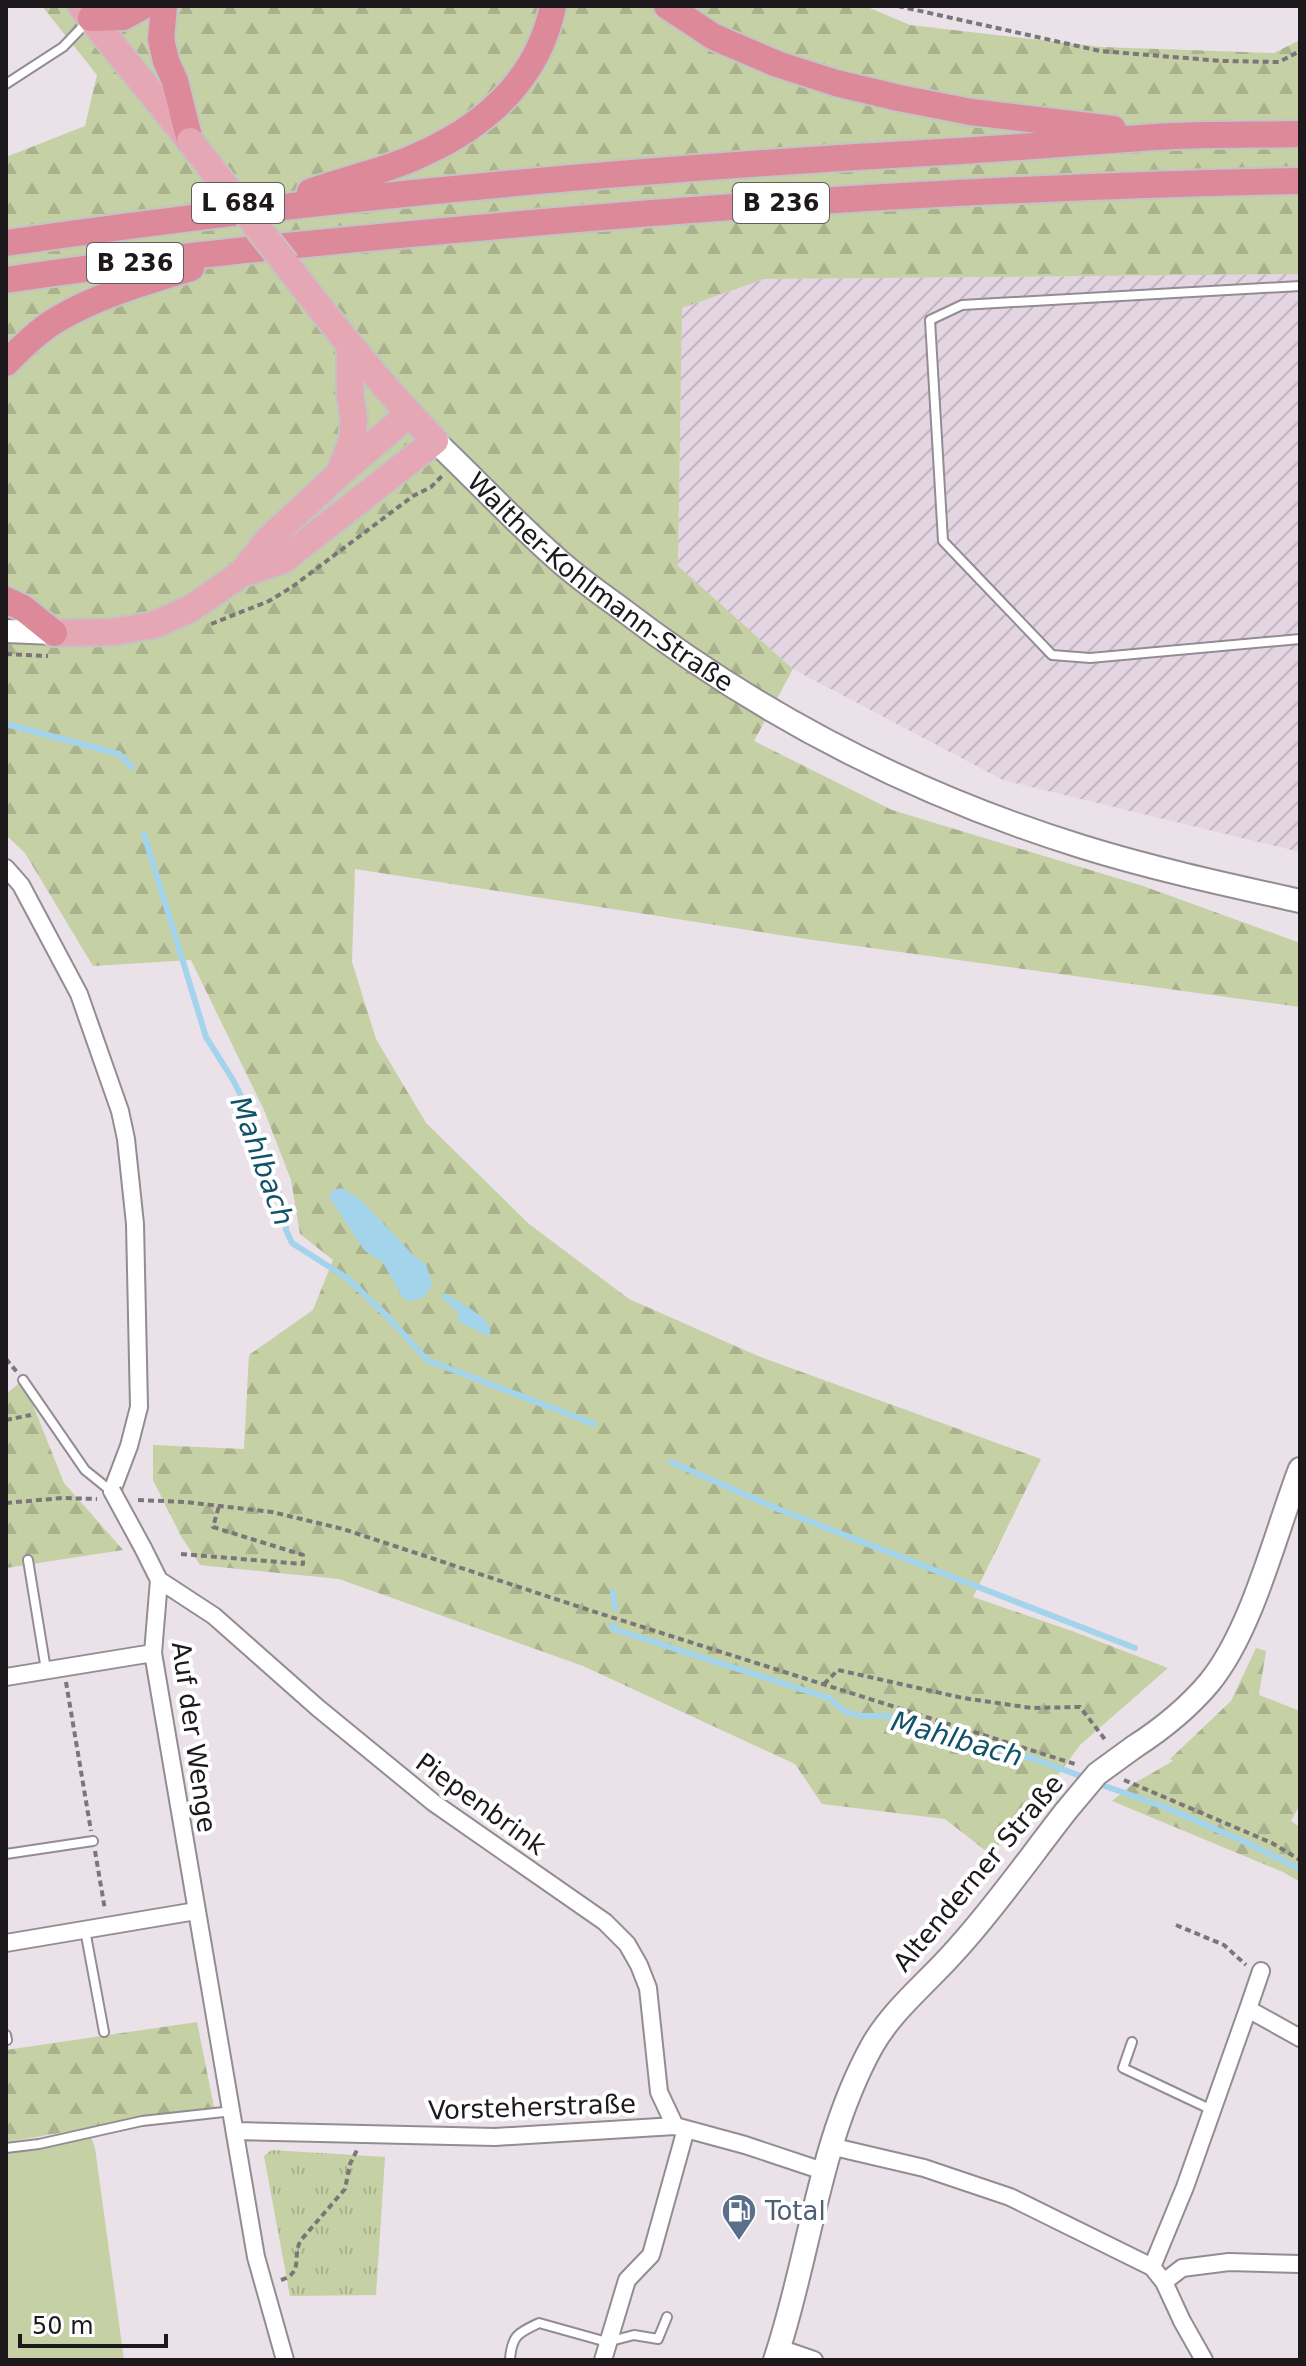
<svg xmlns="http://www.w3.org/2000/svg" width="1306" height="2366" font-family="'DejaVu Sans',sans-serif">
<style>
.industrial{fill:url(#industrial-furrows)}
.green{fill:#c5d0a4}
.forest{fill:url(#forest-firs)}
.park{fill:url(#park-tufts)}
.water{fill:#a3d4eb}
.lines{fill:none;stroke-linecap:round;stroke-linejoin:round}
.stream{stroke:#a3d4eb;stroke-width:6}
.service-casing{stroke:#948c93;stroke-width:12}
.minor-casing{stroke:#948c93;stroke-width:20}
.secondary-casing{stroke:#948c93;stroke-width:26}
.primary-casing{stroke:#c4c3c4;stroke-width:30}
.trunk-casing{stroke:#c4c3c4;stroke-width:30}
.path{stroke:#7c767b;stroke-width:4;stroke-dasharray:6 4;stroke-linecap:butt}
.service{stroke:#fff;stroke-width:8}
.minor{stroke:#fff;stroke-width:16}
.secondary{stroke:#fff;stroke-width:22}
.primary{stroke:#e5a7b3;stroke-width:26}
.trunk{stroke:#dc8a9a;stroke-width:26}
.minor-bridge-casing{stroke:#948c93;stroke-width:20;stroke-linecap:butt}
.secondary-bridge-casing{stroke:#948c93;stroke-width:26;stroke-linecap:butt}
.primary-bridge-casing{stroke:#c4c3c4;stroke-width:30;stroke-linecap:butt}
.minor-bridge{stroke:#fff;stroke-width:16}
.secondary-bridge{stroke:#fff;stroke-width:22}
.primary-bridge{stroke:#e5a7b3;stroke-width:26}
.labels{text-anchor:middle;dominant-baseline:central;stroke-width:8;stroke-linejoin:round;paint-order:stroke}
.shield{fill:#fff;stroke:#605d5f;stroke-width:2}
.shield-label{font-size:24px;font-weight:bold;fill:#1c181b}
.street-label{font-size:26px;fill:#1c181b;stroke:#fff}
.service-label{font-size:26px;fill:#4e5e75;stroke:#fff;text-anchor:start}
.water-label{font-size:28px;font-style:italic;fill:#125269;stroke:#fff}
</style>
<defs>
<pattern id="industrial-furrows" width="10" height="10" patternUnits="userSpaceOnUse" patternTransform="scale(2)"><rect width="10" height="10" fill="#e4d5e3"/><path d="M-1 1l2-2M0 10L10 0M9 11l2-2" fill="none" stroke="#c3b6c2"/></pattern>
<pattern id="forest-firs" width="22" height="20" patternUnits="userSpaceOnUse" patternTransform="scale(2)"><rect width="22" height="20" fill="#c5d0a4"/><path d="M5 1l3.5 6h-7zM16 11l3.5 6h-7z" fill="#a9b28d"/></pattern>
<pattern id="park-tufts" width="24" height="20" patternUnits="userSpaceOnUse" patternTransform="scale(2)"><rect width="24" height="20" fill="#c5d0a4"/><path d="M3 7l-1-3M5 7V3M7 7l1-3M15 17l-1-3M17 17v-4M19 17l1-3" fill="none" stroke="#a9b28d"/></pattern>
</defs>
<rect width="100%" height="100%" fill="#eae1e9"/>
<path class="industrial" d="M1300 274V852L1003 780 793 669 678 567 682 308 764 279Z"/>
<path class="green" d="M90 2134 95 2148 124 2360H6V2148Z"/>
<path class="forest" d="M42 6H865L910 25 1102 47 1274 53 1300 40V274L764 279 682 308 678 566 793 669 754 741 892 810 1143 886 1300 943V1007L806 939 355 869 352 962 376 1039 426 1123 529 1224 629 1299 758 1356 1041 1459 973 1597 1072 1631 1168 1668 1080 1745 1032 1810 990 1854 945 1819 822 1804 795 1764 583 1666 339 1579 200 1565 181 1536 153 1480V1445L244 1449 249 1355 313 1310 333 1260 300 1234 291 1180 264 1110 191 960 93 966 25 853 6 835V157L85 126 97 75Z
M23 1380 64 1483 123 1550 6 1568V1394Z
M1256 1648 1266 1651 1259 1695 1300 1711V1804L1291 1821 1300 1827V1882L1283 1872 1112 1801 1133 1784 1173 1761 1170 1759 1231 1701Z
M197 2022 214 2107 6 2142V2050Z"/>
<path class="park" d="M271 2150 385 2157 376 2295 290 2296 264 2156Z"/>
<path class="water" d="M342 1188 362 1201 416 1258 426 1264 432 1284C426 1298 420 1302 404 1300L383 1263 364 1250 329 1197 333 1190Z
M444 1293C455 1298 482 1315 488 1324 492 1329 490 1332 489 1337L458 1321V1311L451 1307 449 1302 443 1300 442 1296Z"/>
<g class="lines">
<path class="stream" d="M6 724 119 754 132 767
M144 834 206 1037 233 1080 250 1113 285 1210 286 1230 292 1243 347 1278 386 1315 427 1360 594 1424
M671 1462 778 1509 1135 1648
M613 1592 615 1608
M613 1625V1629L829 1698 844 1711 860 1716H887L1005 1755 1029 1757 1086 1778
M1096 1783 1162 1806 1243 1841 1300 1869"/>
<defs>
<path id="service" d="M6 84 63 47 88 21
M1300 286 962 305 930 320 943 541 1052 655 1090 658 1300 639
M23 1380 85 1470 111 1491
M28 1560 46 1670
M6 1854 93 1841
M85 1930 104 2032
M6 2035 7 2040
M1132 2042 1123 2068 1212 2110
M6 2148 39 2144 142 2121 233 2111
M510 2359C512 2335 518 2333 539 2323L607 2342 634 2335 658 2339 667 2317"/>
<path id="minor" d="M6 868 21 885 79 994 120 1111 126 1139 135 1224 139 1407 129 1446 112 1491
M143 1548 159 1580 153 1653 256 2257 285 2360
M159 1580 214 1616 318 1708 434 1803 605 1922 627 1944 639 1965 648 1988 659 2092 675 2126
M6 1677 153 1653
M6 1943 196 1911
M1261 1971 1248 2009 1300 2038
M236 2131 495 2137 675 2126 745 2145 823 2171
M830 2146 924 2168 1010 2197 1152 2267 1164 2282 1182 2321 1204 2360
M1152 2267 1185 2187 1248 2009
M1164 2282 1182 2268 1229 2262 1300 2264
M779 2348 814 2360
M603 2360 627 2280 651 2255 686 2129"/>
<g id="secondary">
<path id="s1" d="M435 441C476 480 515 522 557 559 576 576 598 592 619 607 758 714 915 795 1083 847 1154 869 1228 885 1300 901"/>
<path d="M6 631 54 633"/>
<path d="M1134 1747C1162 1729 1187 1709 1209 1683 1252 1631 1275 1534 1300 1469"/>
<path d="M775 2360C810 2256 818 2144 872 2046 893 2009 928 1982 956 1950 996 1906 1030 1857 1066 1811"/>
</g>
<path id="primary" d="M81 6 190 141
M341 470 352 440 354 419 350 395V348
M241 574 283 560 435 441C381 385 333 326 286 264
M54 633 112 632 154 625 190 609 241 574 268 540 340 473 409 414"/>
<path id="trunk" d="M164 6 161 39 166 61 175 81 190 141
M667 6 714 37 777 64 836 83 899 98 971 112 1113 129
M91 18 123 17 143 6
M310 192C349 178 390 170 426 152 489 123 539 76 553 6
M6 243C323 197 641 168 961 151 1026 147 1091 141 1156 137 1204 134 1252 135 1300 134
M6 280C159 257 313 243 466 229 744 203 1022 186 1300 181
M6 363C22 347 39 330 58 319 99 295 145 282 191 268
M6 600 23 608 54 633"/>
</defs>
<use href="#service" class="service-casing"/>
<use href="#minor" class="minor-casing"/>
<use href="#secondary" class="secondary-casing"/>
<use href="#primary" class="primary-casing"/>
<use href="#trunk" class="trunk-casing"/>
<path class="path" d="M898 6 1100 51 1222 61 1279 62 1300 51
M211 624 269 601 292 587 413 496 431 487 444 474
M6 654 48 656
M6 1359 17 1372
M6 1420 31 1415
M138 1500 185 1502 272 1512 343 1529 592 1611 1078 1765
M6 1503 62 1498 97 1499
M181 1554 303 1564V1555L213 1527 219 1506
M66 1682 91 1831
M824 1684 838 1670 963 1698 1032 1708 1080 1707 1107 1742
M1124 1780 1272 1843 1300 1860
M95 1851 105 1910
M1176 1925 1224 1945 1246 1965
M281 2280C305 2272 291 2257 301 2240L345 2189 350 2164 357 2150"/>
<use href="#service" class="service"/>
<use href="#minor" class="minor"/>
<use href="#secondary" class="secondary"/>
<use href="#primary" class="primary"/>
<use href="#trunk" class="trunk"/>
<defs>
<path id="minor-bridge" d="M112 1491 143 1548"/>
<path id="secondary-bridge" d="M1066 1811 1097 1774 1134 1747"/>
<path id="primary-bridge" d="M190 141 286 264"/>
</defs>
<use href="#minor-bridge" class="minor-bridge-casing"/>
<use href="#secondary-bridge" class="secondary-bridge-casing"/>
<use href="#primary-bridge" class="primary-bridge-casing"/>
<use href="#minor-bridge" class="minor-bridge"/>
<use href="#secondary-bridge" class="secondary-bridge"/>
<use href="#primary-bridge" class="primary-bridge"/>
</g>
<defs>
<symbol id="fuel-pin" viewBox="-11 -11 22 30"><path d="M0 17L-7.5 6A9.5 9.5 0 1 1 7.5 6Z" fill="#5c6f8a" stroke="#fff"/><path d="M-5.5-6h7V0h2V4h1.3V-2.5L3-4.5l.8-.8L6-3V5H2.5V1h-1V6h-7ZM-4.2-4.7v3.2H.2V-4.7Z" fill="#fff"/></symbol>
</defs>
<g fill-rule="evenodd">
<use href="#fuel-pin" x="719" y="2191" width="40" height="54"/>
</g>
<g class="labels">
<g class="shield">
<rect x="192" y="183" width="92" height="40" rx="6"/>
<rect x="733" y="183" width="96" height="40" rx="6"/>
<rect x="87" y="243" width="96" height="40" rx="6"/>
</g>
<g class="shield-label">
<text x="238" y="203">L 684</text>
<text x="781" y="203">B 236</text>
<text x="135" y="263">B 236</text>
</g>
<g class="street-label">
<text stroke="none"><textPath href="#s1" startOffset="218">Walther-Kohlmann-Straße</textPath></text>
<text transform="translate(194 1737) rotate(82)">Auf der Wenge</text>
<text transform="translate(481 1804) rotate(36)">Piepenbrink</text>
<text transform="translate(978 1873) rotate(-50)">Altenderner Straße</text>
<text transform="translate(532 2107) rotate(-2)">Vorsteherstraße</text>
</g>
<g class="service-label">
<text x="765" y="2211">Total</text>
</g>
<g class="water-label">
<text transform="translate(262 1161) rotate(70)">Mahlbach</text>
<text transform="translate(957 1739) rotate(16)">Mahlbach</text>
</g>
</g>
<rect width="1306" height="2366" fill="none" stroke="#1c181b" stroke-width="16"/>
<path d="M20 2334v12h146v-12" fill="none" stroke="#1c181b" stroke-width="4"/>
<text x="32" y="2334" font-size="24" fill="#1c181b" stroke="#ffffff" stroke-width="6" paint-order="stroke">50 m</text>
</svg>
